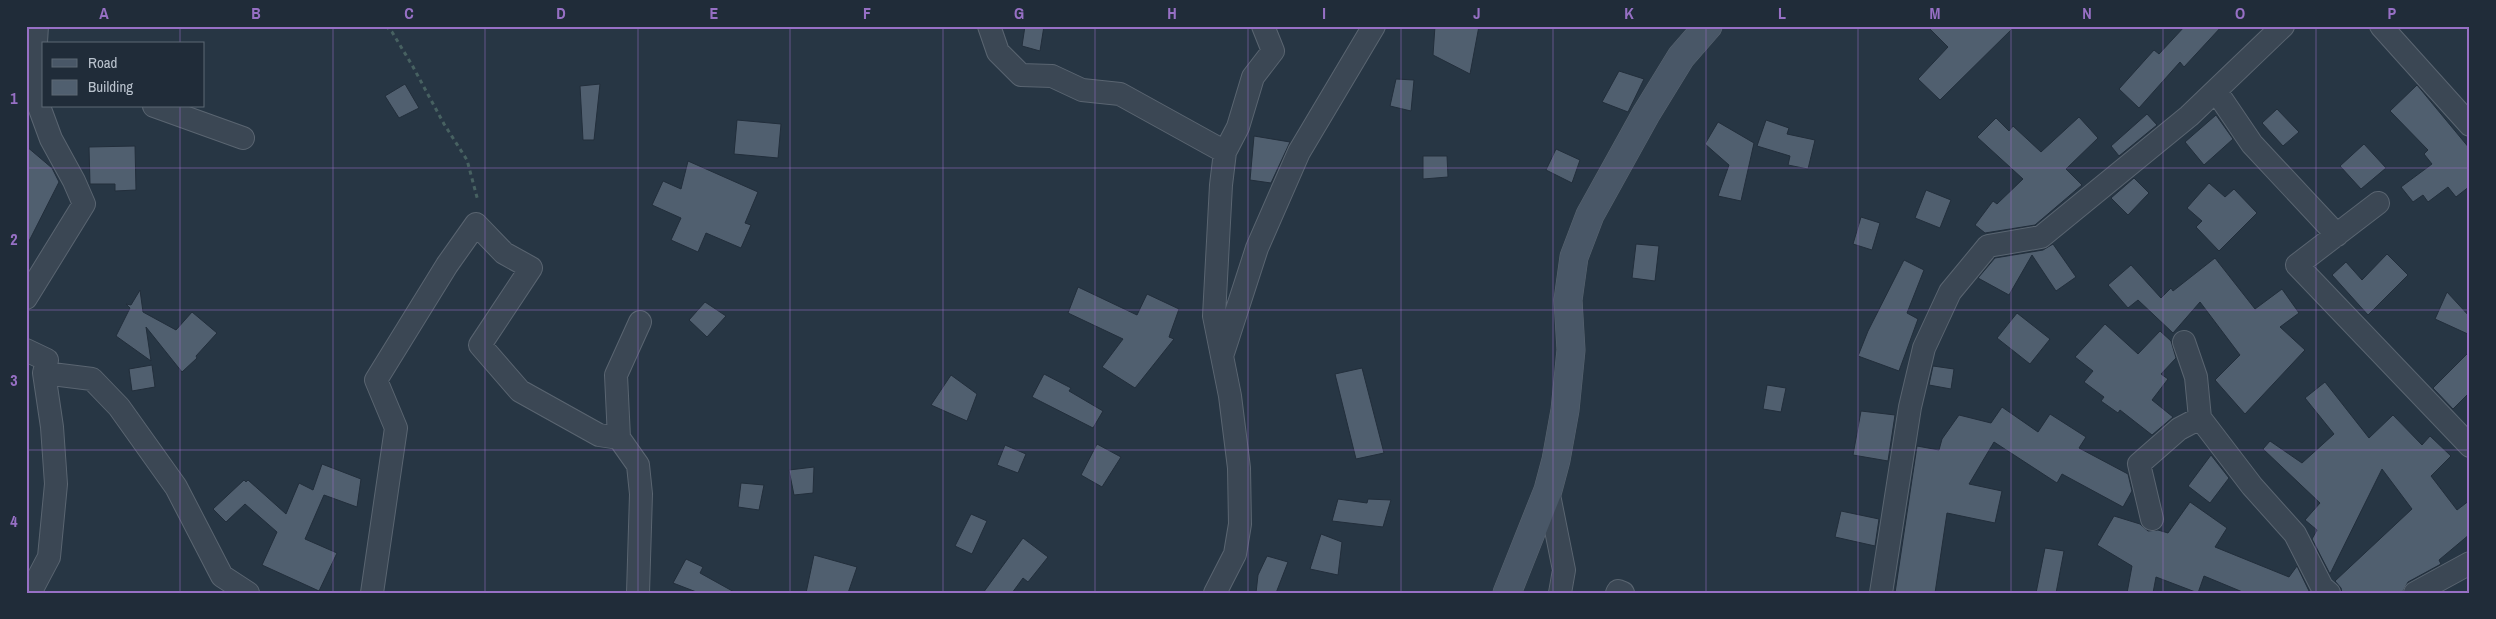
<svg xmlns="http://www.w3.org/2000/svg" width="2496" height="619" font-family="'Archivo Narrow',sans-serif">
<style>
.building{fill:#505f6f;stroke:#222e3b}
.lines{fill:none;stroke-linecap:round;stroke-linejoin:round}
.street-casing{stroke:#5a6571;stroke-width:24}
.secondary-casing{stroke:#5a6571;stroke-width:29}
.path{stroke:#476161;stroke-width:3;stroke-dasharray:4 4;stroke-linecap:butt}
.street{stroke:#3b4754;stroke-width:22}
.secondary{stroke:#495767;stroke-width:28}
.grid{fill:none;stroke:#9770c5;stroke-width:1;stroke-opacity:0.55}
.neatline{fill:none;stroke:#9770c5;stroke-width:2}
.grid-label{font-size:16px;text-anchor:middle;font-weight:bold;fill:#9770c5}
</style>
<rect width="100%" height="100%" fill="#273644"/>
<path class="building" d="M1025 26H1044L1040 51 1022 46Z
M1435 26H1479L1470 74 1433 55Z
M1927 26H2015L1940 100 1918 79 1948 47Z
M2185 26H2222L2184 67 2180 62 2139 108 2119 89 2154 50 2159 54Z
M1619 71 1644 79 1628 112 1602 102Z
M1396 79 1414 80 1411 111 1390 106Z
M405 84 419 108 399 118 385 96Z
M600 84 594 140H583L580 86Z
M2417 85 2470 149V186L2456 197 2448 187 2428 202 2423 195 2413 202 2401 187 2432 164 2424 154 2428 150 2390 111Z
M2277 109 2299 132 2283 146 2262 123Z
M2147 114 2157 125 2119 156 2111 146Z
M2216 115 2233 139 2204 165 2185 142Z
M2079 117 2098 138 2066 169 2082 185 2035 225 1985 233 1975 225 1993 201 1997 204 2023 179 1977 137 1996 118 2009 131 2013 126 2041 152Z
M737 120 781 124 778 158 734 154Z
M1766 120 1789 128 1787 134 1815 140 1808 169 1788 165 1790 156 1757 146Z
M1718 122 1754 143 1741 201 1718 196 1729 165 1705 144Z
M1254 136 1290 142 1271 183 1250 180Z
M2364 144 2386 168 2361 189 2340 166Z
M26 146 52 168 59 182 26 247Z
M135 146 136 190 115 191V184H90L89 147Z
M1556 149 1580 160 1572 183 1546 170Z
M1423 156H1447L1448 177 1423 179Z
M688 161 758 192 745 223 751 225 741 248 706 233 698 252 671 240 681 218 652 205 663 181 681 189Z
M2134 178 2149 193 2128 215 2111 198Z
M2209 183 2225 197 2234 189 2257 213 2219 251 2196 227 2202 221 2187 208Z
M1926 190 1951 200 1940 228 1915 218Z
M1861 217 1880 223 1872 250 1853 244Z
M1636 244 1659 246 1655 281 1632 278Z
M2053 244 2076 277 2056 291 2032 255 2009 295 1978 278 1995 258 2043 250Z
M2387 254 2408 275 2368 315 2332 275 2346 262 2362 280Z
M2215 258 2255 309 2282 289 2299 313 2280 327 2305 350 2245 414 2215 380 2240 355 2200 302 2173 333 2138 300 2128 308 2108 285 2131 265 2161 298 2171 288 2173 291Z
M1904 260 1924 270 1907 313 1918 319 1899 371 1858 356 1868 331Z
M1078 287 1137 315 1147 294 1179 309 1169 337 1174 339 1135 388 1102 367 1123 339 1068 313Z
M140 290 143 312 176 330 192 312 217 333 196 356 197 358 182 372 146 327 151 361 116 336 130 308 126 304 131 305Z
M2447 292 2470 317V335L2435 319Z
M705 302 726 316 707 337 689 320Z
M2017 313 2050 339 2030 364 1997 338Z
M2105 324 2138 354 2160 331 2171 341 2176 358 2161 374 2168 379 2152 400 2173 417 2152 435 2120 410 2118 413 2101 401 2104 397 2084 382 2093 371 2075 357Z
M2470 351V392L2453 409 2433 388Z
M152 365 155 387 132 391 129 369Z
M1933 366 1954 369 1951 389 1929 385Z
M1362 368 1384 453 1356 459 1335 374Z
M1044 374 1071 388 1069 391 1103 411 1093 428 1032 397Z
M951 375 977 394 967 421 931 405Z
M2325 382 2369 438 2393 415 2422 445 2430 436 2451 456 2431 476 2457 510 2470 500V534L2439 560 2441 564 2408 582 2402 593H2342L2341 588 2335 581 2412 509 2382 469 2330 574 2312 539 2317 530 2305 520 2320 503 2263 449 2270 441 2302 463 2334 434 2305 398Z
M1767 385 1786 388 1781 412 1763 409Z
M2002 407 2038 432 2050 414 2086 437 2079 448 2128 474 2132 491 2123 507 2062 474 2057 483 1994 442 1969 484 2002 491 1995 523 1947 513 1935 593H1895L1917 446 1939 450 1942 439 1959 415 1991 423Z
M1861 411 1895 415 1888 461 1853 455Z
M1097 444 1121 457 1102 487 1081 475Z
M1005 445 1026 454 1018 473 997 465Z
M2211 455 2229 478 2210 503 2188 486Z
M322 464 361 479 357 507 324 495 305 539 337 553 319 591 262 565 277 532 245 504 226 522 213 509 244 480 246 482 248 480 286 514 299 483 313 490Z
M814 467 813 493 794 495 789 470Z
M741 483 764 485 759 510 738 507Z
M1338 499 1367 503 1368 499 1391 500 1383 527 1332 521Z
M2190 502 2227 528 2215 547 2289 577 2297 566 2310 593H2245L2204 576 2198 593 2156 577 2153 593H2127L2132 566 2097 545 2114 516 2140 524 2148 531 2158 530 2168 533Z
M1841 511 1879 519 1875 546 1835 537Z
M971 514 987 521 972 554 955 546Z
M1321 534 1342 542 1338 575 1310 569Z
M1023 538 1048 557 1028 582 1023 578 1012 593H983Z
M2045 548 2064 551 2056 593H2036Z
M814 555 857 567 848 593H806Z
M1267 556 1288 562 1276 593H1256L1258 575Z
M686 559 703 567 700 573 736 593H699L673 583Z"/>
<g class="lines">
<defs>
<path id="street" d="M989 26 998 52 1021 75 1052 76 1082 90 1120 94 1225 152
M2381 26 2470 125
M2216 91 2252 144 2337 235
M26 96 33 90 37 26
M154 106 243 138
M2378 203 2297 265 2470 446
M26 298 84 204 74 181 51 139 33 90 44 91
M2184 342 2196 377 2200 418 2252 486 2295 534 2322 587 2329 593
M26 350 47 360 44 373 92 379 119 407 176 487 222 576 248 593
M1223 353 1257 248 1299 152 1374 26
M1548 490 1564 570 1560 593
M2152 519 2139 464 2179 429 2200 418
M30 593 49 557 56 484 52 427 44 373
M372 593 396 428 376 380 447 265 476 224 504 253 531 268 480 345 520 391 599 435 619 438
M638 593 641 494 638 465 619 438 616 375 640 322
M1215 593 1235 554 1240 524 1239 468 1230 396 1214 316 1221 185 1225 152 1238 127 1253 77 1273 51 1263 26
M1617 593 1618 591 1623 593
M1881 593 1910 407 1924 348 1950 292 1988 246 2041 237 2189 116 2283 26
M2415 593 2470 563"/>
<path id="secondary" d="M1507 593 1548 490 1556 460 1565 410 1571 350 1568 300 1574 257 1590 215 1646 114 1681 57 1708 26"/>
</defs>
<use href="#street" class="street-casing"/>
<use href="#secondary" class="secondary-casing"/>
<path class="path" d="M386 26 392 32 412 65 444 124 467 160 478 201"/>
<use href="#street" class="street"/>
<use href="#secondary" class="secondary"/>
</g>
<path class="grid" d="M180 26V44M333 26V593M485 26V593M638 26V593M790 26V593M943 26V593M1095 26V593M1248 26V593M1401 26V593M1553 26V593M1706 26V593M1858 26V593M2011 26V593M2163 26V593M2316 26V593M180 106V593M26 168H2470M26 310H2470M26 450H2470"/>
<rect width="2496" height="619" fill="none" stroke="#202c39" stroke-width="55"/>
<rect x="42" y="42" width="162" height="65" fill="#202c39" stroke="#5d6874"/>
<rect x="52" y="59" width="25" height="8" fill="#495767" stroke="#5d6874"/>
<text x="88" y="68" font-size="15" fill="#b9c2cd">Road</text>
<rect x="52" y="80" width="25" height="15" fill="#505f6f" stroke="#5d6874"/>
<text x="88" y="92" font-size="15" fill="#b9c2cd">Building</text>
<rect x="28" y="28" width="2440" height="564" class="neatline"/>
<g class="grid-label">
<text x="104" y="19">A</text>
<text x="256" y="19">B</text>
<text x="409" y="19">C</text>
<text x="561" y="19">D</text>
<text x="714" y="19">E</text>
<text x="867" y="19">F</text>
<text x="1019" y="19">G</text>
<text x="1172" y="19">H</text>
<text x="1324" y="19">I</text>
<text x="1477" y="19">J</text>
<text x="1629" y="19">K</text>
<text x="1782" y="19">L</text>
<text x="1935" y="19">M</text>
<text x="2087" y="19">N</text>
<text x="2240" y="19">O</text>
<text x="2392" y="19">P</text>
<text x="14" y="104">1</text>
<text x="14" y="245">2</text>
<text x="14" y="386">3</text>
<text x="14" y="527">4</text>
</g>
</svg>
